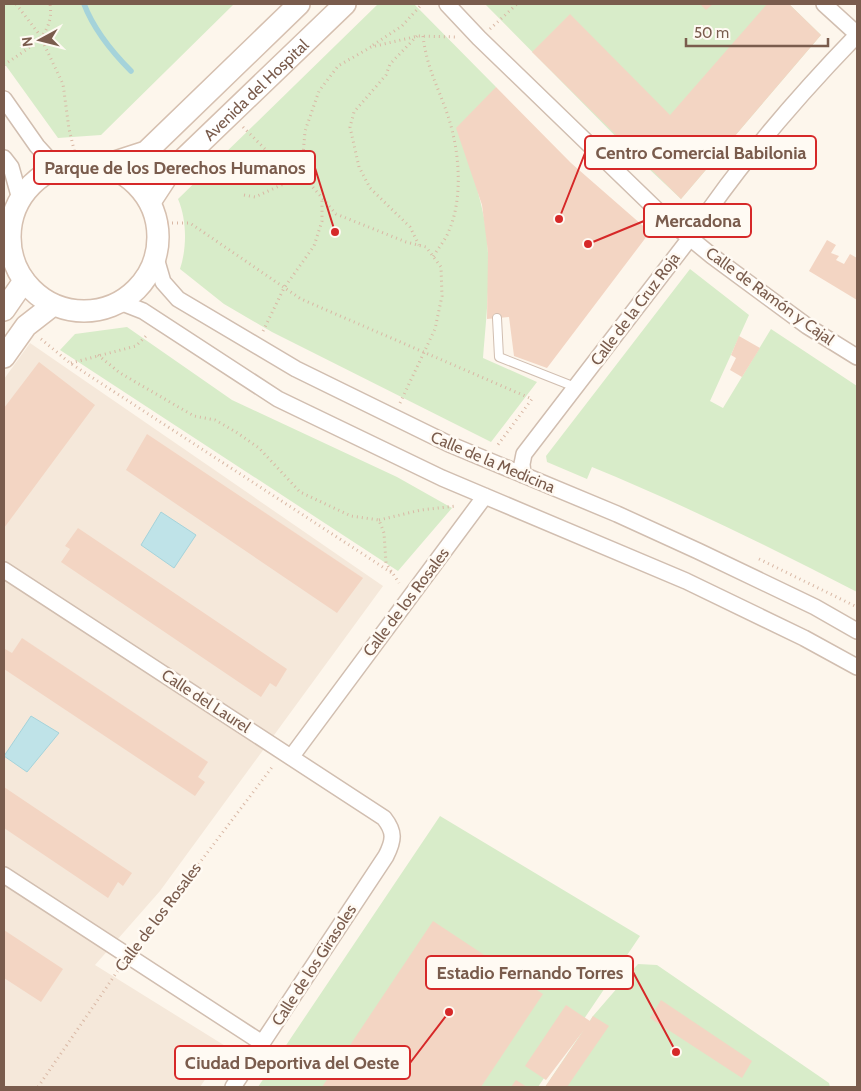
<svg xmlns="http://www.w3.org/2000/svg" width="861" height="1091" font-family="Cabin,sans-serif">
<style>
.residential{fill:#f5e8da}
.green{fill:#d8ecc9}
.water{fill:#bfe3e8;stroke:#a5d3da}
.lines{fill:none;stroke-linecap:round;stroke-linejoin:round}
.stream{stroke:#a5d3da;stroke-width:5.5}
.building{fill:#f3d5c3}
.service-casing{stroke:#d1beb0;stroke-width:10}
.minor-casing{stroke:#d1beb0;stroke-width:18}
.secondary-casing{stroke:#d6c0b0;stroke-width:24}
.path{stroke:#d9b8a5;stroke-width:3;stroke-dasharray:1 4;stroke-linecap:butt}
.service{stroke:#fff;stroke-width:8}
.minor{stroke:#fff;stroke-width:15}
.secondary{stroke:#fff;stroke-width:21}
.labels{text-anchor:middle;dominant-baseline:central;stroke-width:5;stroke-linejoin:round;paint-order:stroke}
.street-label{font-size:16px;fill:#7a5c4d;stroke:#fffaf3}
.leader{fill:none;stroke:#d62828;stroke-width:2}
.callout-dot{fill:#d62828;stroke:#fffaf3;stroke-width:2}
.callout{fill:#fffaf3;stroke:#d62828;stroke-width:2}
.callout-label{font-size:18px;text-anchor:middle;font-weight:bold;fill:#7a5c4d}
</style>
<rect width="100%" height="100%" fill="#fdf6ec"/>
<path class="residential" d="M30 343 383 586 160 891 95 965 227 1047 200 1087H4V379Z"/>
<path class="green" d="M4 4H234L101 135 58 138 4 63Z
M378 4H414L496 87 466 152C471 169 477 186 481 204 494 255 487 307 483 358L537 382 491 442 272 332 224 304 180 269C187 248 187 220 178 199Z
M485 4H789L821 35 681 199 631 152Z
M690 269 749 315 710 401 723 408 771 329 857 386V592C770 547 682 504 592 467L587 479 547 462 546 456Z
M127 327 232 400 397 477 452 508 398 571 60 350 75 334Z
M440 816 640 936 538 1087H258Z
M638 964 657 965 829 1083 830 1087H545L593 1016Z"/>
<path class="water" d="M161 512 196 535 174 568 141 545Z
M31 716 59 733 27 772 4 756Z"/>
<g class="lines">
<path class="stream" d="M84 4C94 30 111 51 131 71"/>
</g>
<path class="building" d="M700 4H713L706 10Z
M767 4H789L821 35 681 199 532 52 570 14 670 115Z
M496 87 571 163 650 232 547 368 514 356 509 317 487 319 488 252 482 205 456 128Z
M827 240 836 245 831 253 839 256 836 260 844 264 850 254 857 258V300L809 271Z
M739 336 760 348 742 377 730 370 736 358 731 355Z
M39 362 95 405 4 528V408Z
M147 434 363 578 337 613 126 470Z
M78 528 287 669 276 687 270 683 261 697 61 562 70 549 65 546Z
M22 638 208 762 198 777 205 782 195 796 4 669V651L5 649 12 653Z
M4 787 132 873 123 886 118 882 108 898 4 828Z
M433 921 543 994 481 1087H322Z
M4 930 63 969 41 1002 4 978Z
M661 1000 752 1061 742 1078 650 1018Z
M566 1005 590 1021 593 1016 609 1026 567 1087H545L584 1030 546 1080 525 1066Z
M516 1080 527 1087H511Z"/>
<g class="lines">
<defs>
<path id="service" d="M497 318 499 357 575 387"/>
<path id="minor" d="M447 4 479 38 662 215 712 256 807 326 857 357
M824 4 857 34
M4 99 37 146 56 167
M4 158 11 167 20 199
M156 258 163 282 178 299 296 369 449 444 617 514 698 551 815 607 857 631
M120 302 143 311 278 399 442 478 686 581 804 638 857 667
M523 475 522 464 524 454 690 238C738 165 796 98 857 35
M4 570 384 818C395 832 394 840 386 856L233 1087
M292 756 485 496
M4 875 262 1043"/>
<g id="secondary">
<circle cx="84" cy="237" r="74"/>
<path d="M106 165 146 152 299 4"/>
<path id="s1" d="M150 202 169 173 345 4"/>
<path d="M4 310 24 281"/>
<path d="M4 357 26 326 53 305"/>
</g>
</defs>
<use href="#service" class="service-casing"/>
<use href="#minor" class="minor-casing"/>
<use href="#secondary" class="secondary-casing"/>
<path class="path" d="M16 4 39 34 63 84 69 129 77 162
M490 29 517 4
M417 36 390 64 386 75 354 112 350 127 359 167 370 188 410 227 419 245
M423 36C427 69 438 86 448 116 460 152 464 203 446 237 442 244 437 250 433 257
M373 45 402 26 422 4
M4 65C27 48 55 37 50 4
M243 127 266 150 310 184
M244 195 255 197 299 177
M157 223H190L301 299 532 399 497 446
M263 331 284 288 314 246 322 221V198
M41 339 70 363 392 573
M98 355 120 373 194 416 215 420 236 432 259 448 300 492 351 516 379 520 384 533 386 563 399 583
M71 363 136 346 148 334
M400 403 435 329 442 296 441 267 426 247 406 242 336 214 311 185 303 155 305 131 319 91 338 66 371 47 418 36 455 37
M379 520 421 510 456 506
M759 559 857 607
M138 944 273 766
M38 1087 119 969"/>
<use href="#service" class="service"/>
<use href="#minor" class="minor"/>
<use href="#secondary" class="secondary"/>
</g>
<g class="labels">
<g class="street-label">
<text stroke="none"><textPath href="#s1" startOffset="155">Avenida del Hospital</textPath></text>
<text transform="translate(770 296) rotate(36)">Calle de Ramón y Cajal</text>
<text transform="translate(635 309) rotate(-53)">Calle de la Cruz Roja</text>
<text transform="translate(493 462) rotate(23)">Calle de la Medicina</text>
<text transform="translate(406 602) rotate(-53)">Calle de los Rosales</text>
<text transform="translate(206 701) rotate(33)">Calle del Laurel</text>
<text transform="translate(158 917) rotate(-53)">Calle de los Rosales</text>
<text transform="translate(314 965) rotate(-57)">Calle de los Girasoles</text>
</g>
</g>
<path class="leader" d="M559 219L585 153M335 232L315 168M588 244L644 221M676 1052L633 972M449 1012L410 1063"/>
<g class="callout-dot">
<circle cx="559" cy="219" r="5"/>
<circle cx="335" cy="232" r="5"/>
<circle cx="588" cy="244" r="5"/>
<circle cx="676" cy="1052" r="5"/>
<circle cx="449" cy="1012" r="5"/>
</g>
<g class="callout">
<rect x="585" y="136" width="231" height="33" rx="5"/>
<rect x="34" y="151" width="281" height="33" rx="5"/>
<rect x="644" y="204" width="107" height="33" rx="5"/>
<rect x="426" y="956" width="207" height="33" rx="5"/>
<rect x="175" y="1046" width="235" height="33" rx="5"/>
</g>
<g class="callout-label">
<text x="701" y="159">Centro Comercial Babilonia</text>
<text x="175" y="174">Parque de los Derechos Humanos</text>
<text x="698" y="227">Mercadona</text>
<text x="530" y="979">Estadio Fernando Torres</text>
<text x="292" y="1069">Ciudad Deportiva del Oeste</text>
</g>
<rect width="861" height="1091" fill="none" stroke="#7a5c4d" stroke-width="10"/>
<g transform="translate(40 40) rotate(263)" stroke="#fffaf3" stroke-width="4" paint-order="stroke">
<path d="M0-4L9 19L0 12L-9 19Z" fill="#7a5c4d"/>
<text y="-8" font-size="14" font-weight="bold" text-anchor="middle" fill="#7a5c4d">N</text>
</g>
<path d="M686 38v8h142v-8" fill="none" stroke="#7a5c4d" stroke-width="2.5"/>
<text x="694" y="38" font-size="15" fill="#7a5c4d" stroke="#fffaf3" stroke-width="4" paint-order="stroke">50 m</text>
</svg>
